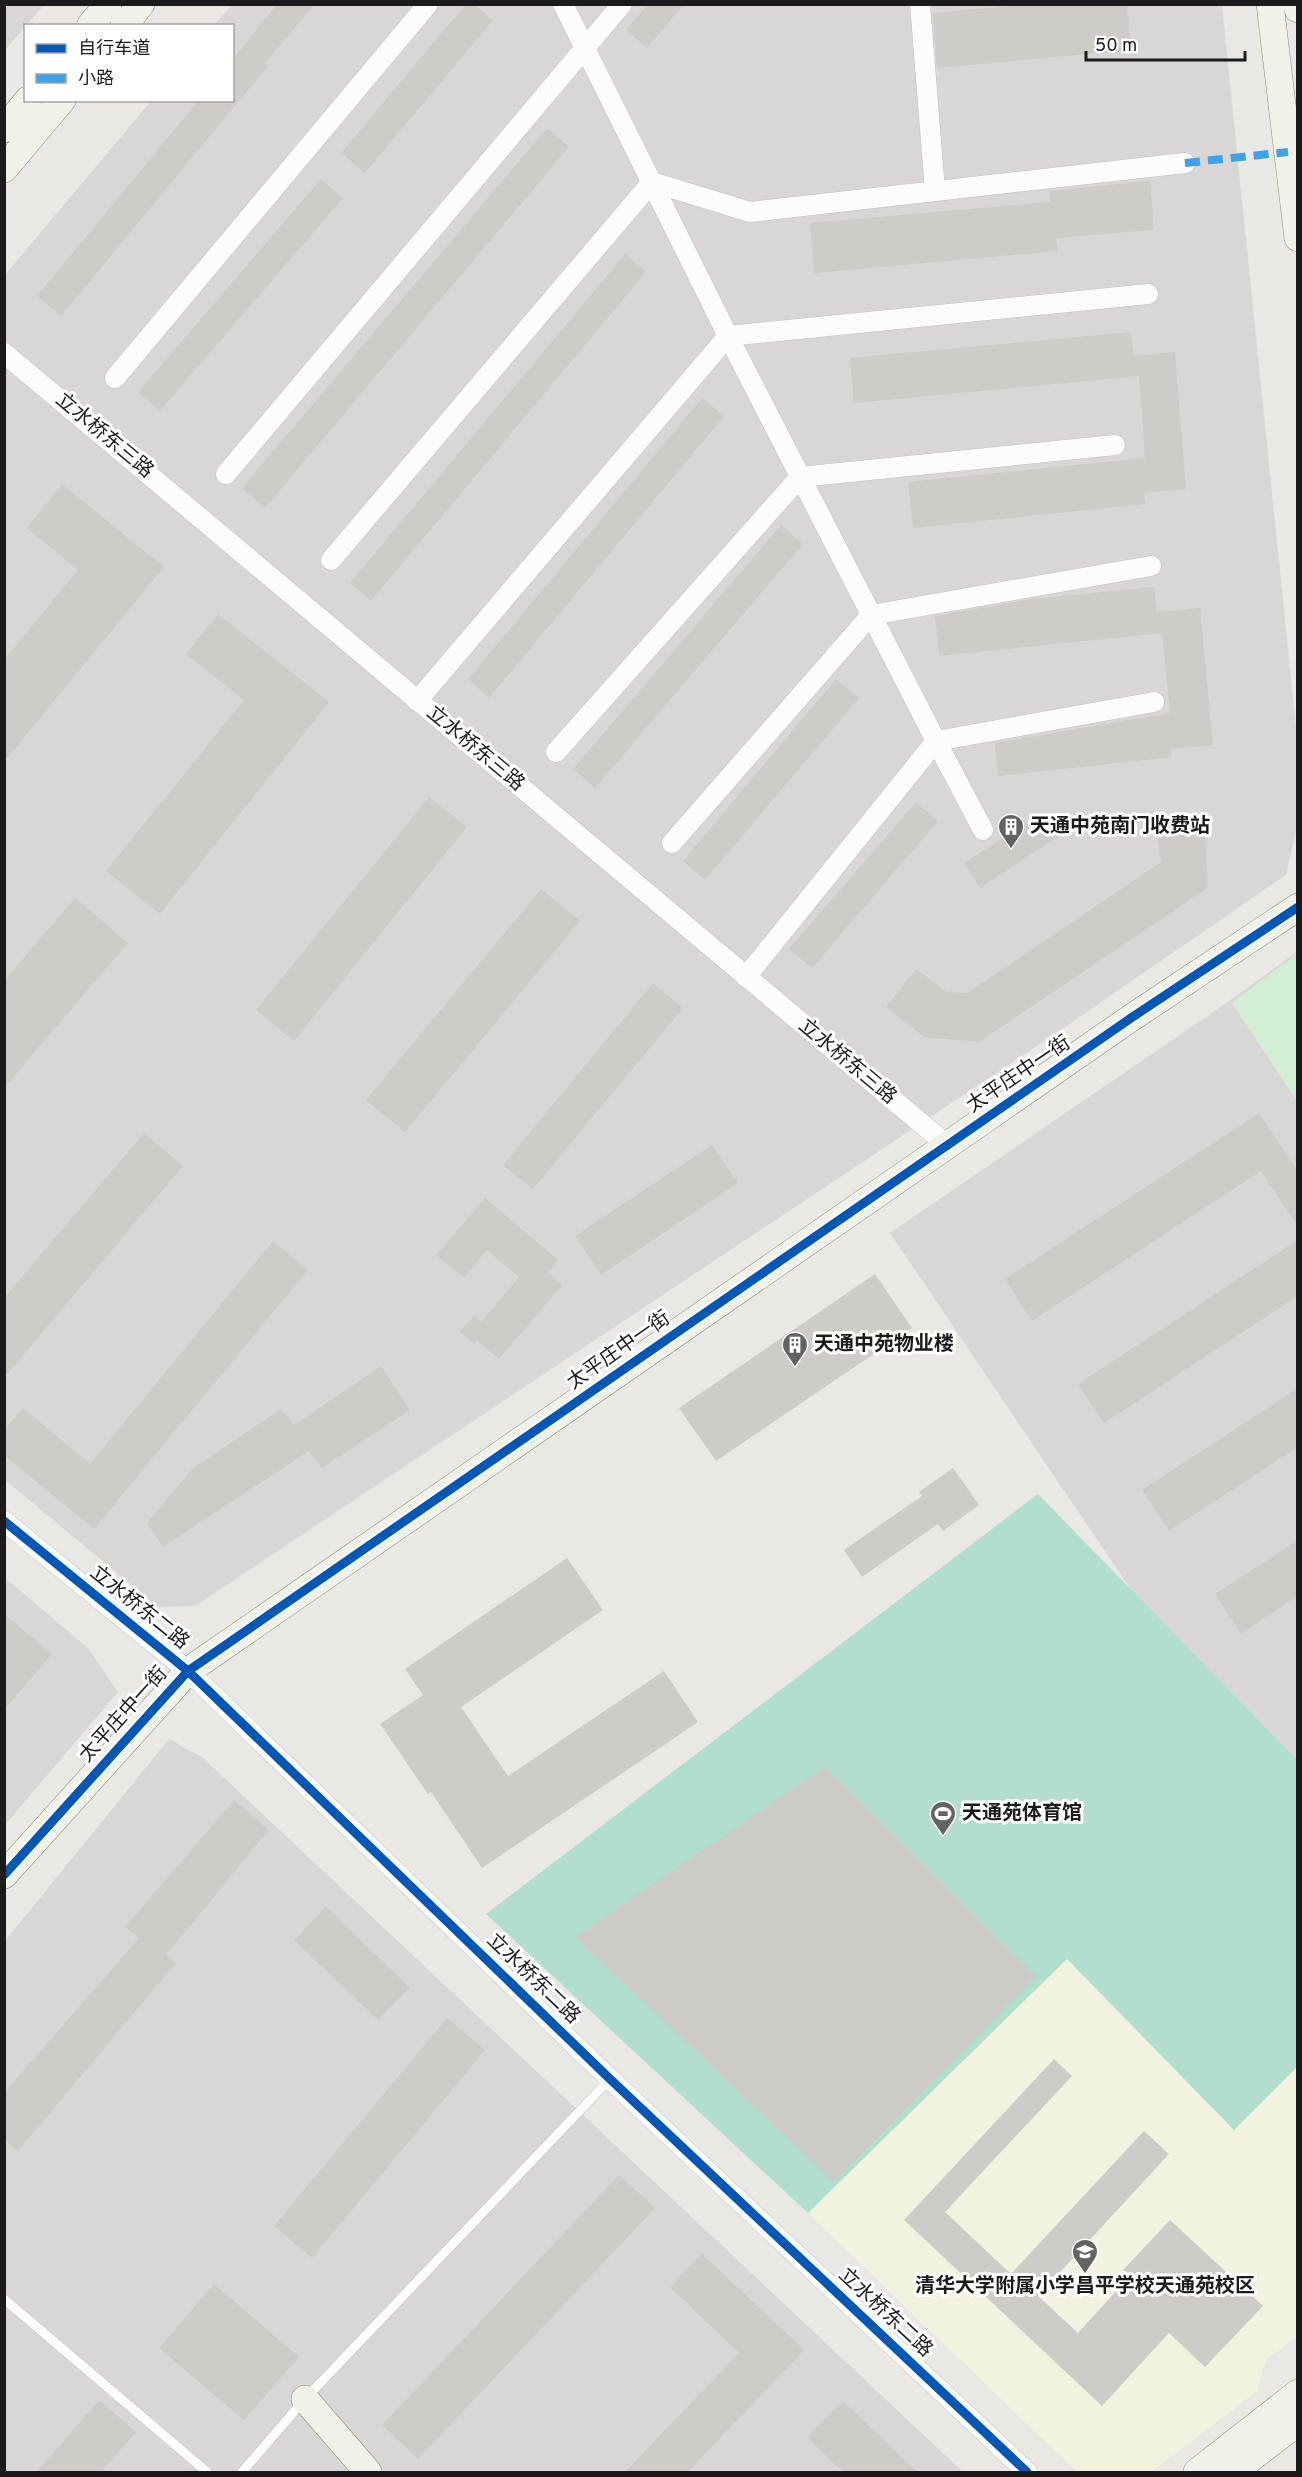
<svg xmlns="http://www.w3.org/2000/svg" width="1302" height="2477" font-family="Overpass,'Noto Sans SC',sans-serif">
<style>
.residential{fill:#d8d7d5}
.education{fill:#f2f3de}
.park{fill:#d2efd5}
.pitch{fill:#b2dece}
.building{fill:#ceccc8}
.lines{fill:none;stroke-linecap:round;stroke-linejoin:round}
.lane-casing{stroke:#c2c2c0;stroke-width:10}
.street-casing{stroke:#c2c2c0;stroke-width:21}
.secondary-casing{stroke:#8e917e;stroke-width:28}
.lane{stroke:#fcfcfb;stroke-width:9}
.street{stroke:#fcfcfb;stroke-width:20}
.secondary{stroke:#f0f1e9;stroke-width:27}
.quiet{stroke:#3da2ea;stroke-width:8;stroke-dasharray:15 8;stroke-linecap:butt}
.cycleway-casing{stroke:#fff;stroke-width:13}
.cycleway{stroke:#0057b8;stroke-width:9}
.labels{text-anchor:middle;dominant-baseline:central;stroke-width:6;stroke-linejoin:round;paint-order:stroke}
.street-label{font-size:20px;fill:#1b1b1b;stroke:#fff}
.poi-label{font-size:20px;font-weight:bold;fill:#1b1b1b;stroke:#fff;text-anchor:start}
</style>
<rect width="100%" height="100%" fill="#e9e8e4"/>
<path class="residential" d="M5 5H44L5 50Z
M232 5H1222L1297 737V827L1286 875 1040 1044 195 1606 158 1607 5 1480V275L151 101 232 100V26L214 25Z
M1297 952V1764L1163 1637 890 1233 1222 1006Z
M5 1578 88 1648 118 1692 5 1825Z
M169 1739 203 1758 963 2472H5V1941Z"/>
<path class="education" d="M1067 1958 1234 2130 1297 2067V2337L1266 2360 1257 2391 1151 2472H1077L808 2213Z"/>
<path class="park" d="M1297 954V1101L1232 1003Z"/>
<path class="pitch" d="M1038 1494 1297 1760V2067L1234 2130 1067 1959 808 2213 486 1914Z"/>
<path class="building" d="M277 4H315L265 63 268 66 61 316 37 296 199 100H232V60Z
M466 4H474L493 20 365 173 341 153Z
M648 4H684L647 48 626 30Z
M1031 4H1127L1131 50 937 68 933 13Z
M547 128 569 147 265 508 242 488Z
M321 179 343 198 160 411 138 392Z
M1150 181 1154 230 1056 238 1058 251 814 273 810 223 1050 202V191Z
M625 254 646 272 371 601 350 583Z
M1131 332 1134 356 1175 352 1186 489 1144 493 1145 504 913 528 908 482 1145 458 1139 376 854 403 850 358Z
M702 398 724 416 489 698 468 679Z
M62 484 164 567 4 762V660L78 570 27 528Z
M781 525 803 544 595 788 573 769Z
M1154 587 1157 612 1200 608 1213 745 1171 749 1172 757 998 776 995 743 1170 713 1162 633 939 656 935 616 1032 599Z
M218 614 329 702 160 914 106 871 244 700 186 654Z
M836 679 859 698 705 880 683 861Z
M429 797 467 827 294 1041 256 1010Z
M916 802 938 821 812 968 789 949Z
M1043 812 1059 836 980 888 964 863Z
M1204 817 1208 888 979 1042 924 1037 886 1007 916 969 947 992 967 993 1161 862 1155 822Z
M541 889 580 921 405 1132 366 1100Z
M75 898 128 943 4 1088V981Z
M653 983 683 1008 533 1189 503 1165Z
M1259 1113 1298 1172V1227L1261 1171 1032 1321 1005 1279Z
M144 1133 183 1166 4 1378V1298Z
M712 1145 738 1183 601 1275 575 1236Z
M485 1198 558 1260 548 1273 562 1285 499 1359 477 1340 474 1344 460 1332 474 1316 481 1322 519 1277 487 1250 464 1278 436 1255Z
M1298 1240V1296L1104 1423 1078 1384Z
M273 1241 308 1270 94 1529 4 1455V1430L23 1408 90 1464Z
M875 1274 912 1328 716 1461 679 1408Z
M381 1366 410 1410 322 1468 309 1451 163 1547 147 1523 192 1469 281 1409 294 1425Z
M1298 1388V1447L1169 1531 1142 1490Z
M953 1468 979 1505 943 1531 938 1524 862 1577 844 1550 922 1496 919 1492Z
M1298 1540V1596L1241 1634 1215 1594Z
M567 1558 603 1610 461 1707 508 1776 664 1671 698 1722 482 1868 431 1792 428 1794 380 1724 423 1695 405 1669Z
M4 1614 52 1654 4 1710Z
M825 1767 1036 1976 834 2182 575 1937Z
M234 1800 269 1830 166 1955 176 1963 18 2151 4 2139V2093L139 1938 125 1927Z
M326 1907 410 1988 378 2020 294 1940Z
M447 2018 485 2050 312 2258 274 2226Z
M1054 2059 1072 2076 945 2212 1011 2274 1144 2131 1169 2154 1038 2296 1078 2333 1130 2276 1123 2270 1170 2220 1263 2306 1205 2367 1169 2333 1102 2406 904 2220Z
M619 2175 655 2208 418 2459 382 2425Z
M702 2254 804 2350 688 2472H625L739 2353 670 2287Z
M214 2284 299 2357 244 2420 159 2348Z
M99 2400 136 2432 101 2472H37Z
M843 2401 917 2472H843L807 2437Z"/>
<g class="lines">
<defs>
<path id="lane" d="M4 2299 207 2472
M242 2472 305 2399 610 2079"/>
<path id="street" d="M920 4 935 191
M4 353 947 1145
M115 378 428 4
M226 474 622 4
M331 560 652 182 750 212 1185 163
M417 701 728 336 563 4
M556 752 800 477 1115 445
M983 830 936 741 1154 702
M672 843 871 615 1151 566
M746 977 936 741 728 336 1148 294
M4 1521 188 1671 610 2079 1027 2472"/>
<path id="secondary" d="M1270 4 1298 238
M1297 4 1298 9
M90 26 108 4
M124 26 141 4
M4 129 28 100
M4 169 62 100
M4 1875 188 1671 1131 1018 1298 907
M305 2399 368 2472
M1197 2472 1298 2393
M1233 2472 1298 2422"/>
</defs>
<use href="#lane" class="lane-casing"/>
<use href="#street" class="street-casing"/>
<use href="#secondary" class="secondary-casing"/>
<use href="#lane" class="lane"/>
<use href="#street" class="street"/>
<use href="#secondary" class="secondary"/>
<path class="quiet" d="M1185 163 1288 152"/>
<defs>
<path id="cycleway" d="M4 1521 188 1671 610 2079 1027 2472
M4 1875 188 1671 1131 1018 1298 907"/>
</defs>
<use href="#cycleway" class="cycleway-casing"/>
<use href="#cycleway" class="cycleway"/>
</g>
<defs>
<symbol id="building-pin" viewBox="-11 -11 22 30"><path d="M0 17L-7.5 6A9.5 9.5 0 1 1 7.5 6Z" fill="#636361" stroke="#fff"/><path d="M-4-6H4V6H1V3H-1V6H-4ZM-2.5-4.3h1.7v1.8h-1.7ZM.8-4.3h1.7v1.8H.8ZM-2.5-1h1.7V.8h-1.7ZM.8-1h1.7V.8H.8Z" fill="#fff"/></symbol>
<symbol id="stadium-pin" viewBox="-11 -11 22 30"><path d="M0 17L-7.5 6A9.5 9.5 0 1 1 7.5 6Z" fill="#636361" stroke="#fff"/><path d="M0-5a6.5 5 0 1 0 0 10a6.5 5 0 1 0 0-10ZM-3.5-1.8h7v3.6h-7Z" fill="#fff"/></symbol>
<symbol id="school-pin" viewBox="-11 -11 22 30"><path d="M0 17L-7.5 6A9.5 9.5 0 1 1 7.5 6Z" fill="#636361" stroke="#fff"/><path d="M0-5L7-2L0 1L-7-2ZM-4 1L0 2.5L4 1V4Q0 6-4 4Z" fill="#fff"/></symbol>
</defs>
<g fill-rule="evenodd">
<use href="#building-pin" x="996" y="812" width="30" height="40"/>
<use href="#building-pin" x="780" y="1330" width="30" height="40"/>
<use href="#stadium-pin" x="928" y="1799" width="30" height="40"/>
<use href="#school-pin" x="1070" y="2237" width="30" height="40"/>
</g>
<g class="labels">
<g class="street-label">
<text transform="translate(104 436) rotate(40)">立水桥东三路</text>
<text transform="translate(475 749) rotate(40)">立水桥东三路</text>
<text transform="translate(847 1062) rotate(40)">立水桥东三路</text>
<text transform="translate(1019 1075) rotate(-34)">太平庄中一街</text>
<text transform="translate(619 1351) rotate(-35)">太平庄中一街</text>
<text transform="translate(139 1608) rotate(39)">立水桥东二路</text>
<text transform="translate(124 1715) rotate(-48)">太平庄中一街</text>
<text transform="translate(533 1979) rotate(44)">立水桥东二路</text>
<text transform="translate(885 2313) rotate(43)">立水桥东二路</text>
</g>
<g class="poi-label">
<text x="1030" y="827">天通中苑南门收费站</text>
<text x="814" y="1345">天通中苑物业楼</text>
<text x="962" y="1814">天通苑体育馆</text>
<text x="1085" y="2287" text-anchor="middle">清华大学附属小学昌平学校天通苑校区</text>
</g>
</g>
<rect width="1302" height="2477" fill="none" stroke="#1b1b1b" stroke-width="12"/>
<rect x="24" y="24" width="210" height="78" fill="#ffffff" stroke="#a4a4a4" stroke-width="1.5"/>
<rect x="36" y="44" width="30" height="9" fill="#0057b8" stroke="#a4a4a4" stroke-width="1.5"/>
<text x="78" y="54" font-size="18" fill="#1b1b1b">自行车道</text>
<rect x="36" y="74" width="30" height="9" fill="#3da2ea" stroke="#a4a4a4" stroke-width="1.5"/>
<text x="78" y="84" font-size="18" fill="#1b1b1b">小路</text>
<path d="M1086 51v9h159v-9" fill="none" stroke="#1b1b1b" stroke-width="3"/>
<text x="1095" y="51" font-size="18" fill="#1b1b1b" stroke="#ffffff" stroke-width="4.5" paint-order="stroke">50 m</text>
</svg>
